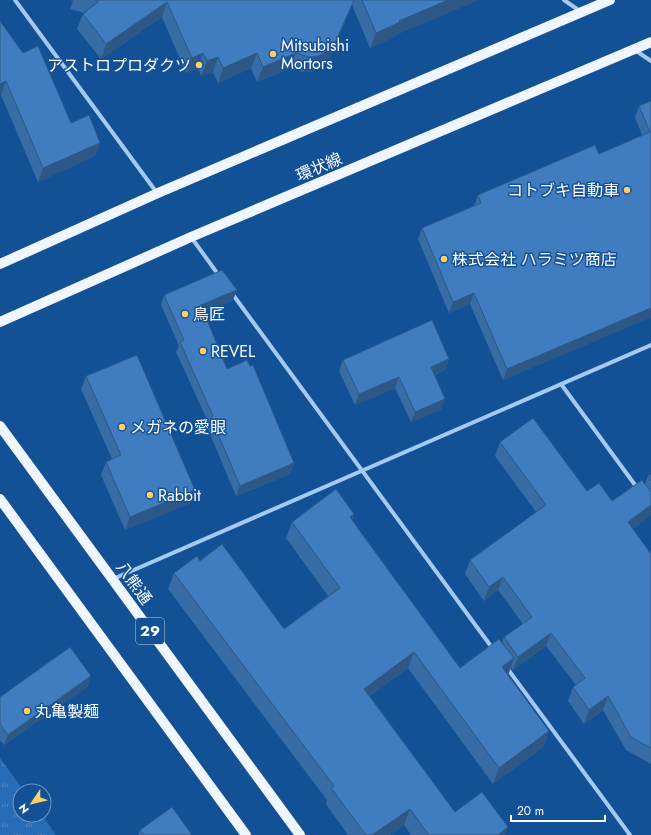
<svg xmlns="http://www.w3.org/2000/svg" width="651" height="835" font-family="Jost,'Noto Sans JP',sans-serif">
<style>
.park{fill:url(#park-tufts)}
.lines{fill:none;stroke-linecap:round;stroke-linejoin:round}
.street{stroke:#a4caf3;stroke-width:4}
.primary{stroke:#f0f6ff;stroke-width:10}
.wall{fill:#376ca5}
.shaded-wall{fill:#2d5886}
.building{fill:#407dc0;stroke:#2d5886}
.poi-dot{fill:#ffce66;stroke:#135197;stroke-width:1.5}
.labels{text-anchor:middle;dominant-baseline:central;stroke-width:3;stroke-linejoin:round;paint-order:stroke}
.shield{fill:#135197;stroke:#b8cbe0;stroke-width:1}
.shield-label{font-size:15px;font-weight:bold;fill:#fff}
.poi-label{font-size:16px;fill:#fff;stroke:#135197;text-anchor:start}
.street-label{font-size:16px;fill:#fff;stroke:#135197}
</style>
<defs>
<pattern id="park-tufts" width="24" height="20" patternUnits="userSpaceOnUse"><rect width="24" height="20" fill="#266cb6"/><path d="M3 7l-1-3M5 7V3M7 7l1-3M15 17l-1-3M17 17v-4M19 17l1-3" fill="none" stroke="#5189c5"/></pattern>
</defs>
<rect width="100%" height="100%" fill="#135197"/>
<path class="park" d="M0 758 24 791H20V815H42L56 835H0Z"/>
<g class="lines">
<path class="street" d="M15 0 157 193
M564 0 580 11
M635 50 651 61
M191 237 220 277
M231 292 493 649
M561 384 638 489
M113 579 651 345
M507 668 630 835"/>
<path class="primary" d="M0 264 158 193 610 0
M0 322 191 237 651 42
M0 426 300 835
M0 499 246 835"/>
</g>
<path class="wall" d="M71 0H478L395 35 394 37 370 48 352 5 330 58 322 65 313 71 304 72 291 68 257 82 251 68 218 83 213 72 201 76 198 68 186 73 162 17 101 59 77 29 83 14 84 13 70 9 73 1Z
M0 21 71 123 95 156 38 182 1 95Z
M651 101V317L503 380 470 304 449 313 418 239 422 228 474 206 478 195 599 154 642 135 635 117 639 106Z
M164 295 233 300 204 312 227 369 294 463 290 474 236 496 207 427 209 424 176 352 179 346 161 305Z
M449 359 445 370 435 375 445 399 441 410 411 422 395 388 355 405 339 371 343 360Z
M86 376 195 490 190 503 125 530 101 475 106 462 112 459 81 389Z
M500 442 587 491 612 501 645 484 648 476 651 474V515L633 529 651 554V764L626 750 603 710 584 724 568 701 573 687 576 685 546 646 513 670 511 667 508 675 549 731 543 747 493 784 408 668 370 696 455 812 505 835H411L404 825 390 835H348L326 804 327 800 168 589 174 573 200 561 284 629 328 596 286 538 292 522 354 514 352 520 362 534 460 668 502 643 504 637 523 624 498 590 484 601 465 574 470 560 536 512 495 456Z
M91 676 87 687 4 745 0 740V697Z
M140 830 192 835H138Z"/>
<path class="shaded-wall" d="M354 0 330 58 322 65 313 71 304 72 309 57Z
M448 0H478L395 35 394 37 370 48 376 33 399 21Z
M167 2 162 17 101 59 106 44Z
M203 53 198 68 186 73 192 58Z
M257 53 251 68 218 83 223 68Z
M296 53 291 68 257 82 263 67Z
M218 57 213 72 201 76 207 61Z
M6 81 1 95H0V84Z
M100 143 95 156 38 182 43 168Z
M237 290 233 300 197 315 201 305Z
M474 293 470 304 449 313 453 302Z
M651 308V317L503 380 507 369Z
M449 359 445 370 427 378 431 367Z
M399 377 395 388 355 405 359 394Z
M445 399 441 410 411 422 415 412Z
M294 463 290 474 236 496 240 486Z
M195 490 190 503 125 530 130 517Z
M651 505V515L623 536 628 522Z
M354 514 348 530 350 517Z
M503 577 498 590 484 601 489 587Z
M551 633 546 646 513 670 518 657Z
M414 652 408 668 358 705 364 689Z
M514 658 508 675 496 683 502 667Z
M91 676 87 687 4 745 8 735Z
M608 696 603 710 584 724 589 710Z
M549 731 543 747 493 784 499 768Z
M410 809 404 825 390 835H372Z
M508 827 505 835H498Z"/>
<path class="building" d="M95 0H354L335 43 328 50 319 56 309 57 296 53 263 67 257 53 223 68 218 57 207 61 203 53 192 58 167 2 106 44 83 14 99 1Z
M362 0H448L399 21 400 22 376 33Z
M0 21 23 53 38 46 71 123 89 115 100 143 43 168 6 81 0 84Z
M651 101V308L507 369 474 293 453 302 422 228 481 203 478 195 595 145 599 154 650 132 639 106Z
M222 270 237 290 201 305 227 369 247 360 250 366 253 365 294 463 240 486 211 417 213 416 180 342 184 340 164 295Z
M432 320 449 359 431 367 445 399 415 412 399 377 359 394 343 360Z
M137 355 195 490 130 517 106 462 121 455 86 376Z
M533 418 587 491 599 483 612 501 642 480 651 492V505L628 522 651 554V748L631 737 608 696 589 710 573 687 585 678 551 633 518 657 504 637 532 617 503 577 489 587 470 560 546 505 500 442Z
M651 474V481L648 476Z
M336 489 354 514 350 517 362 534 460 668 499 639 514 658 502 667 549 731 499 768 414 652 364 689 455 812 482 792 508 827 498 835H429L410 809 372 835H366L331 788 334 786 174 573 197 556 200 561 222 544 284 629 340 588 292 522Z
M70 647 91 676 8 735 0 724V697Z
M172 807 192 835H144L140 830Z"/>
<g class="poi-dot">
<circle cx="273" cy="54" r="4"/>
<circle cx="199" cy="65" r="4"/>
<circle cx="627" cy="190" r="4"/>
<circle cx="444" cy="259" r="4"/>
<circle cx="185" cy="314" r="4"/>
<circle cx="203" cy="351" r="4"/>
<circle cx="122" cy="427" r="4"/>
<circle cx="150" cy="495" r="4"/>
<circle cx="27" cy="711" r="4"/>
</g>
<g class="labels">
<rect class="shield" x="136" y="618" width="28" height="26" rx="3"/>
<g class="shield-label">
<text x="150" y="631">29</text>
</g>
<g class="poi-label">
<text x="281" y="45">Mitsubishi<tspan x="281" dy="18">Mortors</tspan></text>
<text x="191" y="65" text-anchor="end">アストロプロダクツ</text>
<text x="619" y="190" text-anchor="end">コトブキ自動車</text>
<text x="452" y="259">株式会社 ハラミツ商店</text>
<text x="193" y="314">鳥匠</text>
<text x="211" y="351">REVEL</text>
<text x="130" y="427">メガネの愛眼</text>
<text x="158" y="495">Rabbit</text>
<text x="35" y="711">丸亀製麺</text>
</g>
<g class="street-label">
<text transform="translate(319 167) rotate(-23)">環状線</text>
<text transform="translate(134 583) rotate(54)">八熊通</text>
</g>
</g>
<g transform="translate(32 803) rotate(235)"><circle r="19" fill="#135197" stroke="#7197c1"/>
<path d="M0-3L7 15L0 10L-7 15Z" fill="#ffce66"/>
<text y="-6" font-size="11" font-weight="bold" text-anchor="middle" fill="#ffffff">N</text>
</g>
<path d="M511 815v6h94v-6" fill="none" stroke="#ffffff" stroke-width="2"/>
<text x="517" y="815" font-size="12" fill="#ffffff" stroke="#135197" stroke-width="3" paint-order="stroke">20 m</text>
</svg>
